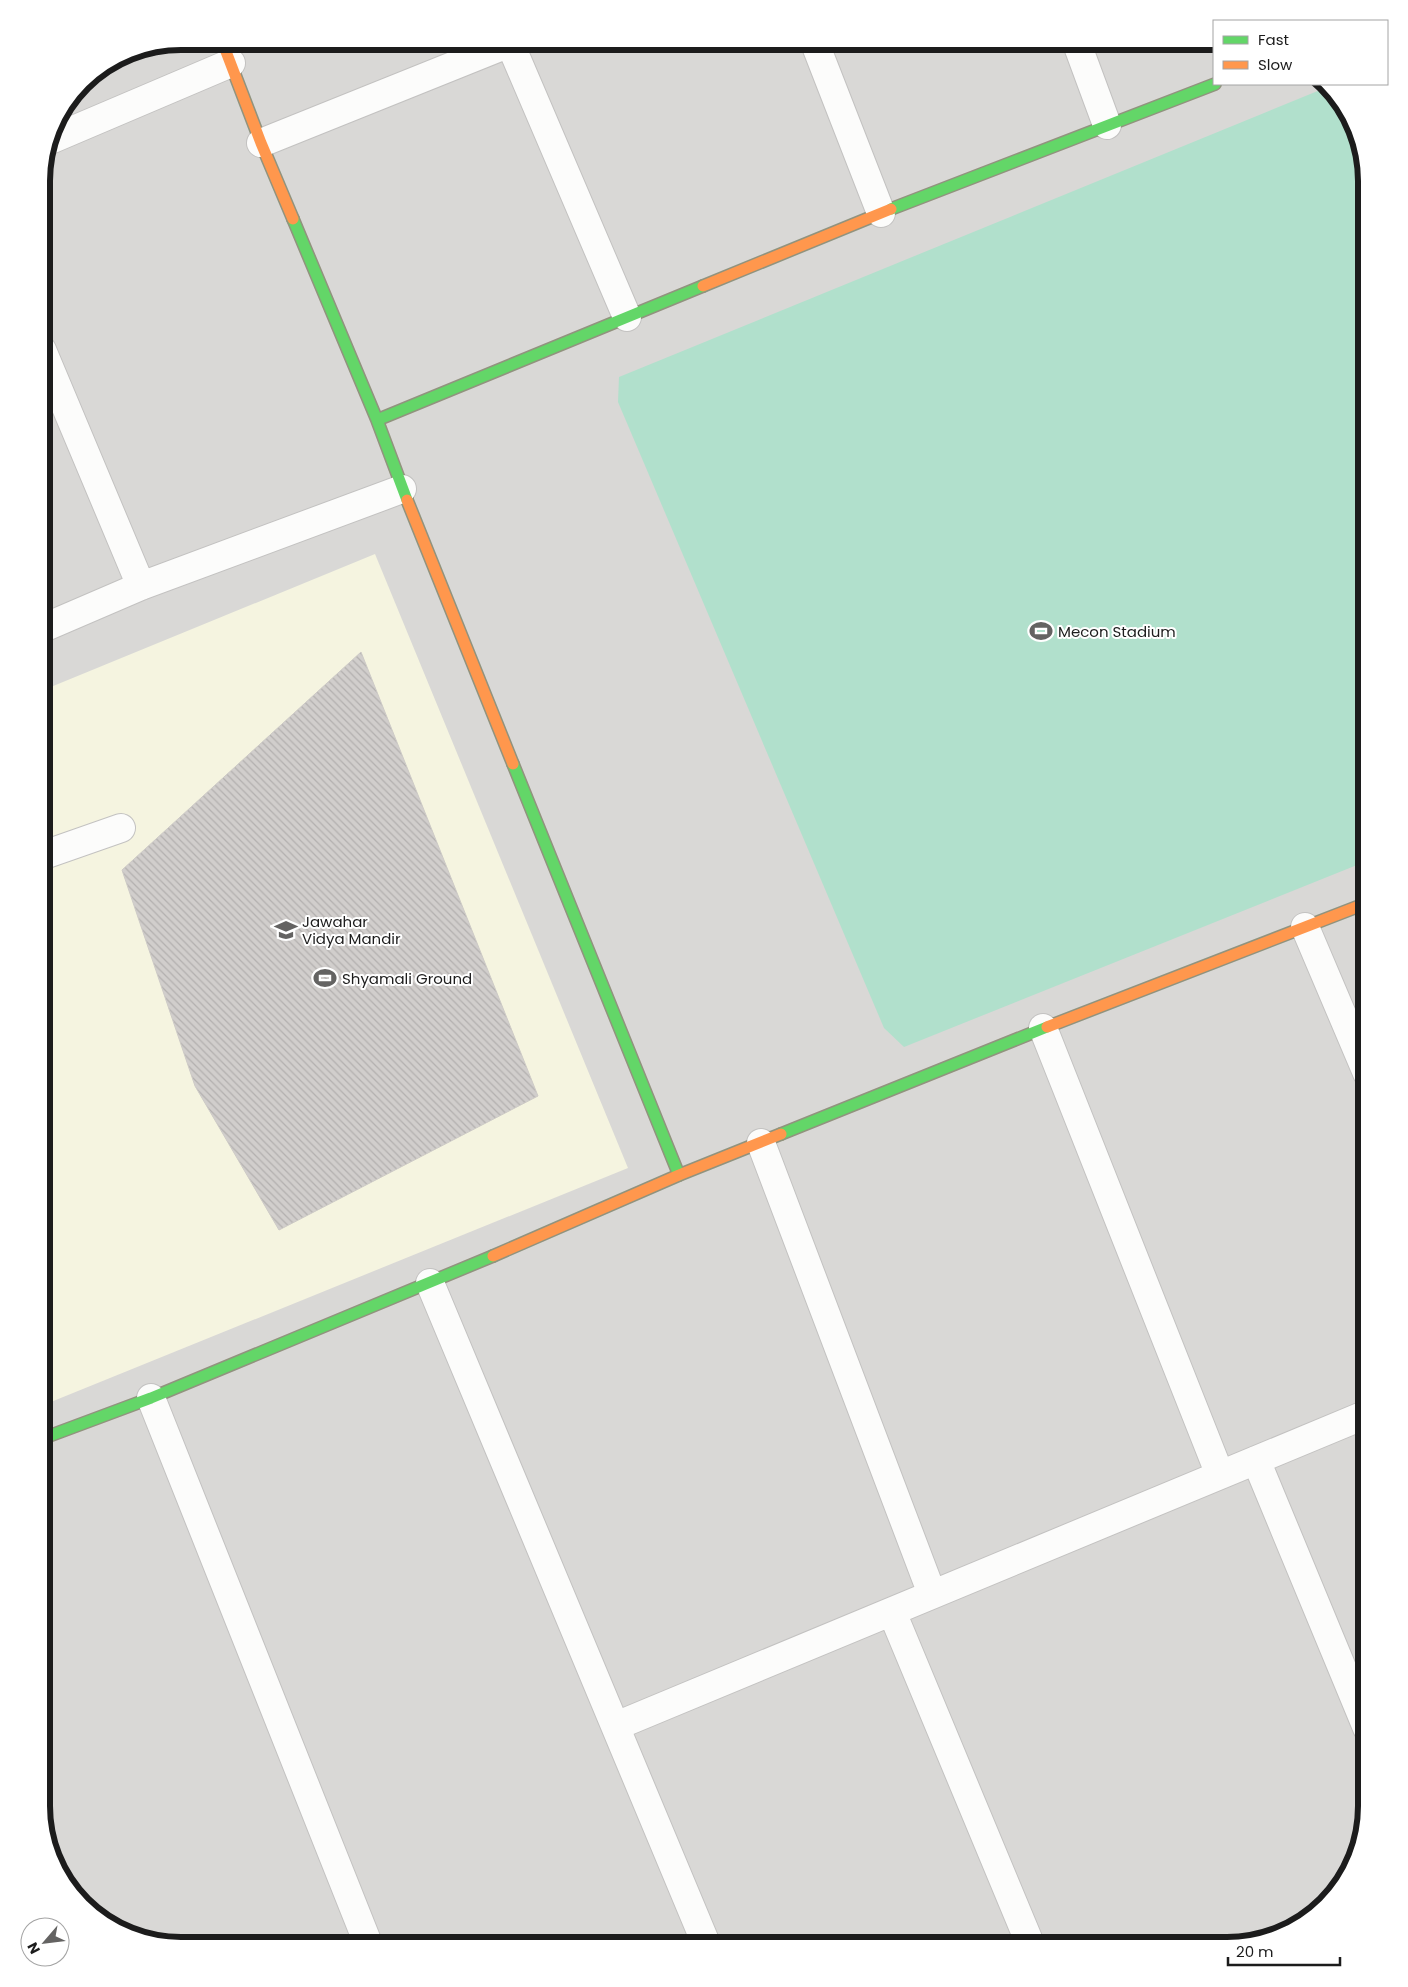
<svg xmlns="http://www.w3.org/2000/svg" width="1408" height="1987" font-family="Poppins,sans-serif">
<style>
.residential{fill:#d9d8d6}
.education{fill:#f5f4e0}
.pitch{fill:#b1e0cc}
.building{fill:url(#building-back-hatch);stroke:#cdcac6}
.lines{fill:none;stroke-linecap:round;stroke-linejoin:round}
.street-casing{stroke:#c3c2c1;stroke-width:30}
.fast-casing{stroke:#91937e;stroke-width:14}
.slow-casing{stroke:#91937e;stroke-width:14}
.street{stroke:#fcfcfb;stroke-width:28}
.fast{stroke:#63d668;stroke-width:11}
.slow{stroke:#ff974d;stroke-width:11}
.labels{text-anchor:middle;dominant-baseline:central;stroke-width:4;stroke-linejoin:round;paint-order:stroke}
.poi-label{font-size:15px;fill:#1c1c1c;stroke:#fff;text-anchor:start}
.rim{fill:none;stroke:#1c1c1c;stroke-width:6}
</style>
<defs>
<pattern id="building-back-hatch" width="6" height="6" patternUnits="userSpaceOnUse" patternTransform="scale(1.25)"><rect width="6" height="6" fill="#d1cecc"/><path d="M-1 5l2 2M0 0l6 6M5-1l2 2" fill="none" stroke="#b3b0af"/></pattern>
</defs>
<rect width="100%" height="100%" fill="#eae8e5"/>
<path class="residential" d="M181 41 1214 42V84H1321L1348 111 1367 181V1806L1348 1876 1297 1927 1227 1946 172 1945 111 1927 60 1876 41 1806 42 171 56 119 89 76 128 52Z"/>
<path class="education" d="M375 554 628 1168 41 1406V691Z"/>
<path class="pitch" d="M1325 88 1348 111 1367 181V861L904 1047 884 1028 618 402 619 377Z"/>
<path class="building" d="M361 652 538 1096 279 1230 195 1086 122 870Z"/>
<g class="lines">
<defs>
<path id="street" d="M509 41 627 317
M814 41 881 213
M1076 41 1107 125
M50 140 231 63
M261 143 515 41
M42 350 141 586
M41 629 141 586 402 489
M41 856 121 828
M1305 927 1367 1073
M1043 1028 1220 1475
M761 1143 932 1594
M430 1283 707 1946
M151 1398 369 1946
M1256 1460 1367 1728
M892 1612 1031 1946
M616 1726 1367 1414"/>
<path id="fast" d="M891 209 1215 84
M293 219 377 420 407 500
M377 420 703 286
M513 764 679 1175
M781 1134 1047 1027
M41 1439 151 1398 493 1256"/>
<path id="slow" d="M222 41 261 143 293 219
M703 286 891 209
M407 500 513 764
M1047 1027 1367 903
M493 1256 679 1175 781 1134"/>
</defs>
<use href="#street" class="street-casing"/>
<use href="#fast" class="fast-casing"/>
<use href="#slow" class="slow-casing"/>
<use href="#street" class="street"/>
<use href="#fast" class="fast"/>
<use href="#slow" class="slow"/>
</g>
<defs>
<symbol id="stadium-bare" viewBox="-9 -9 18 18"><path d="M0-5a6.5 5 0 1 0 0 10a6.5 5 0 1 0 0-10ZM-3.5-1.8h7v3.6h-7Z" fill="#646362" stroke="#fff" stroke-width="2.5" paint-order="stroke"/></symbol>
<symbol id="school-bare" viewBox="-9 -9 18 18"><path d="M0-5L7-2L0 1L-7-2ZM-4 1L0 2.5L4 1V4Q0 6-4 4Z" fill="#646362" stroke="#fff" stroke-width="2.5" paint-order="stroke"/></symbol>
</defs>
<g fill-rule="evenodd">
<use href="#stadium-bare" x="1025" y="615" width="32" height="32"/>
<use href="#school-bare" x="270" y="914" width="32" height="32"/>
<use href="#stadium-bare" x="309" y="962" width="32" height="32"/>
</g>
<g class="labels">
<g class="poi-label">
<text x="1058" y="631">Mecon Stadium</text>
<text x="302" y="921">Jawahar<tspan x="302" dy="17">Vidya Mandir</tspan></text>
<text x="342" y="978">Shyamali Ground</text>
</g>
</g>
<path d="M0 0H1408V1987H0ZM181 50H1227A131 131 0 0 1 1358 181V1806A131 131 0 0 1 1227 1937H181A131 131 0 0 1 50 1806V181A131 131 0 0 1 181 50Z" fill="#fff" fill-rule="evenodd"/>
<path class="rim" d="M181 50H1227A131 131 0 0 1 1358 181V1806A131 131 0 0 1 1227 1937H181A131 131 0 0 1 50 1806V181A131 131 0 0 1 181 50Z"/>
<rect x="1213" y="20" width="175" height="65" fill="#ffffff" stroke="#a4a4a4"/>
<rect x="1223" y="36" width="25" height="8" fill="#63d668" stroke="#a4a4a4"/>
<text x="1258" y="45" font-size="15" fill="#1c1c1c">Fast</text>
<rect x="1223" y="61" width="25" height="8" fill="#ff974d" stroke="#a4a4a4"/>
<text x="1258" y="70" font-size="15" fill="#1c1c1c">Slow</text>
<g transform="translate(45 1942) rotate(242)"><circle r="24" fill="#ffffff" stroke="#a4a4a4"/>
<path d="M0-4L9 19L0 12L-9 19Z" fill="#646362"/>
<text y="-8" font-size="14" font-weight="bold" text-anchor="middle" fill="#1c1c1c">N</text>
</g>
<path d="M1228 1957v8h112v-8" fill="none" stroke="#1c1c1c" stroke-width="2.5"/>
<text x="1236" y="1957" font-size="15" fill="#1c1c1c" stroke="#ffffff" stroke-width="4" paint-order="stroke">20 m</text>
</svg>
